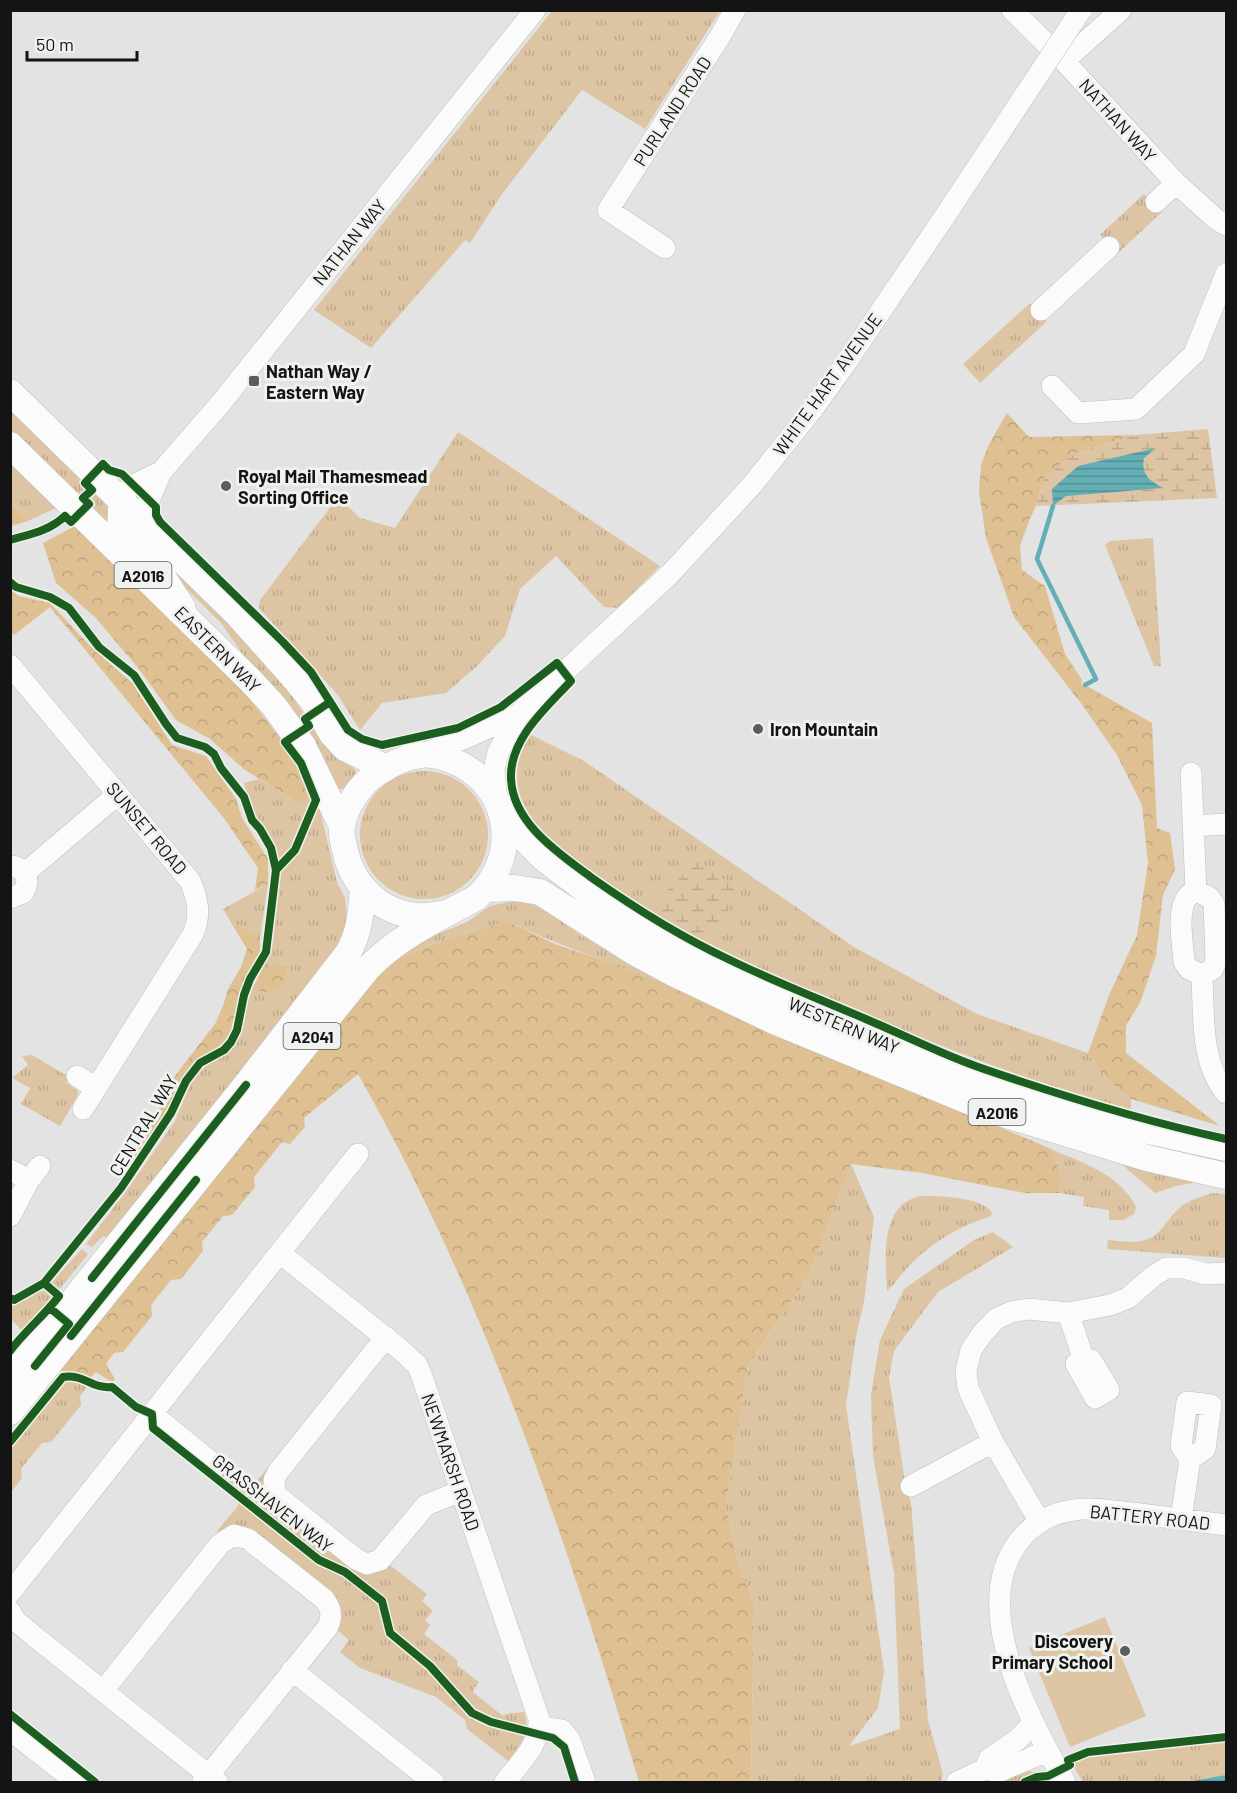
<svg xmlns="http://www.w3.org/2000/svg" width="1237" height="1793" font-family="Barlow,sans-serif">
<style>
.grass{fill:url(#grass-tufts)}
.forest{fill:url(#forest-crowns)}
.wetland{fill:url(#wetland-marsh)}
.pitch{fill:#ddc5a4}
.water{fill:url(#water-rules)}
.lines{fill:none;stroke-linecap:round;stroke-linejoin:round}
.stream{stroke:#64afb6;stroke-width:4.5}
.minor-casing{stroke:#bebfbd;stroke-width:22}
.major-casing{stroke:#bebfbd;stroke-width:27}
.minor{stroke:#fbfbfb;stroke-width:21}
.major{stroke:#fbfbfb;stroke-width:26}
.minor-bridge-casing{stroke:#bebfbd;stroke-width:22;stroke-linecap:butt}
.minor-bridge{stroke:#fbfbfb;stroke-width:21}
.cycleway-casing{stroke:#eff2ee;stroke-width:11}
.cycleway{stroke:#1b5e20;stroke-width:8}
.poi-dot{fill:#5b5c5b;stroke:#eff2ee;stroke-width:2}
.labels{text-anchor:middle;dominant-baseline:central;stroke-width:6;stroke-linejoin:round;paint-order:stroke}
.shield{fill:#eff2ee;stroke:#555755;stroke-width:1.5}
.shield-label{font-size:16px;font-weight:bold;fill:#131413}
.street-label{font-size:18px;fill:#131413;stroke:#eff2ee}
.poi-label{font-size:18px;font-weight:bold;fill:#131413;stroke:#eff2ee;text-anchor:start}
</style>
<defs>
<pattern id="grass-tufts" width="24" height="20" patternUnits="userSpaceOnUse" patternTransform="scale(1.5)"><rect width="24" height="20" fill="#ddc5a4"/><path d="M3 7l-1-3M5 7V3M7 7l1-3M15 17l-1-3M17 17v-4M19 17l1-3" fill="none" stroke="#bda88c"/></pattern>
<pattern id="forest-crowns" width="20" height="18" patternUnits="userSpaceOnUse" patternTransform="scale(1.5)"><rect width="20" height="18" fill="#dfc093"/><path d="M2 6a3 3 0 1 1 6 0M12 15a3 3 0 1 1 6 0" fill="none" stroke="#bea47e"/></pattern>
<pattern id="wetland-marsh" width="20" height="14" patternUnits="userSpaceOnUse" patternTransform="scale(1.5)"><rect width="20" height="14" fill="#ddc5a4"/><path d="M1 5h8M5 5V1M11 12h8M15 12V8" fill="none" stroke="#bda88c"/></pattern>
<pattern id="water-rules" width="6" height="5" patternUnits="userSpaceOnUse" patternTransform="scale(1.5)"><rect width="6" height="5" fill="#64afb6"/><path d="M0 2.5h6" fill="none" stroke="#518d93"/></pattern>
</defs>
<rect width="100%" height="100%" fill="#e2e3e2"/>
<path class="grass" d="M552 11H720L645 129 582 90 502 194 470 243 465 240 371 348 314 310Z
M1144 194 1162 212 1118 253 1100 235Z
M1030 303 1047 321 980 383 963 364Z
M10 404 84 476 79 481 86 488 76 497 11 433Z
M458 432 660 566 618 608 604 607 556 556 520 589 505 636 476 667 446 693 382 703 360 730 337 694 259 608 260 600 338 497 360 518 395 528Z
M10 460 58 507 28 521 11 503Z
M99 490 111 502 109 530 90 511 96 505 91 499Z
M127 518 272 667 327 748 337 758 355 769 356 773 344 789H338L319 753 258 676 221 623 131 534Z
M1153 538 1161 666H1154L1105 545 1110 541Z
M529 734 584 761 854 947 977 1014 1088 1053 1109 1081 1131 1099V1110C1037 1085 947 1049 858 1011 763 971 669 930 586 868 561 849 531 827 520 795 513 773 519 754 529 734Z
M301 765 319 806 337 882 345 898 348 926 340 945 109 1239 103 1236 92 1247 86 1244 127 1190 175 1121 193 1077 210 1063 230 1052 241 1033 248 1001 252 990 269 993 287 965 265 963 272 941 280 882 277 857 267 834 255 818 244 783 259 779 300 804Z
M360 835a64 64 0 1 1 128 0a64 64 0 1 1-128 0Z
M268 884 260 938 243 927 232 924 223 909Z
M518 900 538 906 584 937 683 993C625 968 565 948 507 921L434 944 384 964 410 945 467 922 490 906Z
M32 1055 69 1077 66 1082 78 1091 77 1097 60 1126 21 1104 30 1088 12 1078 28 1065 22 1056Z
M1051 1149C1081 1162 1121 1175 1136 1207L1134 1214 1123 1220H1109V1210L1083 1206 1084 1197 1059 1193V1169Z
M1119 1162 1194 1180 1193 1183 1176 1186 1155 1193Z
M851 1164 874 1217 864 1302 856 1337 846 1405 884 1671 878 1708 849 1746 900 1729 894 1574 873 1456 871 1395 880 1340 904 1289 974 1240 993 1232 1013 1247 938 1292 894 1351 889 1377 905 1482 911 1503 928 1720 943 1774 941 1782H749L751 1777 754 1605 737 1559 726 1506 748 1365 809 1275Z
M1213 1193 1226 1194V1258L1107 1249 1108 1240C1118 1241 1131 1243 1141 1241 1162 1238 1167 1216 1183 1205 1192 1199 1203 1196 1213 1193Z
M928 1196C943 1196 985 1198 992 1213L991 1216C960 1226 932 1242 909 1266 901 1274 895 1284 887 1291 886 1264 879 1210 914 1198 918 1196 923 1196 928 1196Z
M82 1249 88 1254 58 1291 50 1284Z
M47 1289 55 1296 44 1309 49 1314 29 1338 11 1319 10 1302 15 1305 27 1297Z
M74 1380 88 1386 80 1396 81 1405 51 1442 42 1443 21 1469 22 1478 11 1492V1446L59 1384 65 1381Z
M47 1382 52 1386 26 1419 21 1415Z
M223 1460 254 1485 268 1467 272 1471 269 1476 354 1565 386 1562 427 1594 422 1601 433 1611 425 1620 430 1625 424 1634 458 1661 457 1665 479 1682 473 1690 474 1693 503 1716 506 1714 524 1712C532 1732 519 1747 508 1761L467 1729 465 1720 436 1697 360 1668 340 1652 349 1640 334 1627 333 1602 217 1531 238 1506V1502L209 1478Z
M1226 1732V1782H1083L1067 1755 1082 1749Z
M1026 1771 1035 1772 1042 1782H997Z"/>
<path class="forest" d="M1007 413 1029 437 1136 435 1074 454 1044 478 1036 506 1029 521 1020 546 1022 570 1045 586 1065 654 1082 680 1081 686 1085 685 1152 723 1157 828 1170 833 1175 869 1163 895 1156 956 1140 1003 1126 1025V1053L1220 1126 1131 1099 1109 1081 1088 1053 1109 995 1137 935 1148 863 1142 805 1117 755 1083 706 1014 617 986 538 979 491 981 465 989 444Z
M11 503 28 521 11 526Z
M75 526 241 687 301 765 307 798 300 804 245 770 210 739 176 720 139 669 95 617 56 583 43 543Z
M11 589 18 596 50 603 89 645 133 684 172 745 206 756 236 799 242 818 268 859V884L255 890 258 868 223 817 50 607 14 635 11 631Z
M507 921 555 944 630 970 1051 1149 1059 1169V1193H1025L922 1173 851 1164 809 1275 748 1365 726 1506 737 1559 754 1605 751 1777 749 1782H639C567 1539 484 1296 358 1074L304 1118 305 1127 290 1144 282 1142 254 1177 255 1187 232 1215 223 1216 202 1242 203 1251 181 1279 171 1280 151 1305 152 1316 123 1352 114 1353 106 1364 115 1379 112 1382 96 1372 90 1378 75 1372 65 1373 59 1368 384 964 434 944Z
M232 924 243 927 260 938V955L241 992 230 1033 222 1044 199 1060 183 1079 161 1122 132 1166 123 1165 164 1101 174 1077 215 1024 223 1006 228 989 241 967 247 949Z
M265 963 287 965 285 985 269 993 252 990Z"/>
<path class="wetland" d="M1208 429 1217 498 1036 506 1044 478 1074 454 1136 435Z
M697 861 741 891 705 943 648 910Z"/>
<path class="pitch" d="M1105 1617 1146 1716 1070 1747 1029 1648Z"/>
<path class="water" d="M1156 448 1144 458C1141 475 1149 480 1163 488L1066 496 1053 506 1052 489 1078 466Z
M1226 1775V1782H1187Z"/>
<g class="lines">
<path class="stream" d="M1053 506 1037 559 1096 679 1085 685"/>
<defs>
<path id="minor" d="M1012 10 1064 61 1176 183 1216 219 1226 225
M1064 61 1121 10
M1156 202 1176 183
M665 248 608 210 719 38 735 10
M1041 310 1109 247
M1052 386 1078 413 1136 409 1194 354 1226 274
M161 472 133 485 119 499 118 522 121 530 162 571 185 607
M141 520 161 472 221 403 535 10
M10 665 190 881C198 899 201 915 193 934L83 1109
M423 754 468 737 519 714
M1191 773 1196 891
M497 801 494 770 498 752 519 714 670 574 753 484 815 406 843 367 945 216
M1193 826 1226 824
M10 866C26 867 31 880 23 893L10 898
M25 873 118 794
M1196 891 1209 897 1214 904 1216 960 1213 969 1202 975 1189 969 1184 962C1183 943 1173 898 1196 891Z
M1202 975C1204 1014 1200 1062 1226 1093
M77 1076 96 1088
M10 1170 29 1180 40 1166
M10 1216 29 1180
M280 1253 401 1350 417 1365 421 1374 539 1719C540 1745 520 1763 505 1782
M1068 1313 1084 1360H1091L1109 1390 1095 1398 1076 1364 1084 1360
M386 1337 278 1472 274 1480 275 1494 356 1559 367 1564 380 1560 426 1505 461 1491
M1187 1402 1211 1405 1205 1449 1190 1459 1181 1446Z
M152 1414 216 1466
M911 1486 993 1442
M1181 1519 1190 1459
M1040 1522 993 1442 968 1388 966 1371 971 1350 982 1334 996 1319 1011 1312 1029 1309 1068 1313 1110 1305 1128 1298 1152 1277 1166 1268H1184L1206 1274 1226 1273
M10 1593 358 1154
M10 1611 15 1620 34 1636 217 1782
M292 1670 433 1782
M103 1691 220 1544 234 1535 248 1539 324 1599C332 1609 333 1617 327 1628L203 1782
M539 1727 562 1730 570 1740 585 1782
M10 1730 76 1782
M985 1769 989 1759 1017 1740 1033 1723
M957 1782 985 1769 998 1772 1047 1751
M1065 1782C1030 1721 968 1607 1019 1541 1032 1524 1052 1513 1073 1510 1092 1507 1112 1511 1132 1513 1163 1517 1195 1521 1226 1525"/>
<path id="major" d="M10 392 238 615 295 679 312 700 332 734 345 748 386 768
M10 445 251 681 274 706 303 746 342 826
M503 817 543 858 609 908 657 938 765 992 987 1084 1108 1122 1226 1148
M486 889 515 888 540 892 634 952 673 973 776 1022 990 1110 1147 1158 1226 1176
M10 1379 246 1085 348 953C360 932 361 912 363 888
M10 1412 368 968C398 937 438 918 476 898 519 859 513 792 460 764 449 759 434 753 421 755 406 757 391 764 379 772 361 783 345 806 342 827 341 835 343 843 345 850 352 885 380 912 416 916 426 917 438 914 448 913"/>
</defs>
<use href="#minor" class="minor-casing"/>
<use href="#major" class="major-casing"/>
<use href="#minor" class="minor"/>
<use href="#major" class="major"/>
<defs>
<path id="minor-bridge" d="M945 216 1081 10"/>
</defs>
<use href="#minor-bridge" class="minor-bridge-casing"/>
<use href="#minor-bridge" class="minor-bridge"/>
<defs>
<path id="cycleway" d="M10 540C31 534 49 531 65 516L71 522 89 504 83 498 92 490 85 483 103 464 109 470 122 474 156 507V515L160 522 283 642 311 672 348 730 362 739 382 745 458 728 501 707 557 663 571 681C547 707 509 739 511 779 513 824 560 854 592 878 636 909 681 937 730 960 775 982 822 1000 868 1020 906 1036 943 1055 981 1068 1062 1096 1144 1121 1226 1139
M10 582 16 587 50 597 69 608 99 647 134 675 166 724 177 738 205 747 214 754 221 768 244 797 252 820 260 829 271 848 276 870 266 952 250 979 244 995 237 1030 231 1042 224 1050 200 1063 186 1081 171 1113 121 1188 44 1283 14 1300 10 1298
M276 870 295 850 316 800 301 763 285 742 309 726 305 719 330 702
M92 1278 246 1085
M71 1336 196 1180
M10 1351C25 1331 44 1316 59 1296L44 1283
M35 1366 69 1324 50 1308
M10 1442 63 1377C85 1374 91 1389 112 1387L136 1407 152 1414 153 1428 319 1560 345 1572 382 1601 390 1633 430 1666 472 1713 491 1722 553 1738 564 1747 575 1782
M10 1714 95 1782
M1025 1782 1037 1777 1048 1776 1070 1765 1068 1760 1088 1752 1226 1737"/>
</defs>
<use href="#cycleway" class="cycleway-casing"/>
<use href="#cycleway" class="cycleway"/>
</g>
<g class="poi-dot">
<rect x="248" y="375" width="12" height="12" rx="3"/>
<circle cx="226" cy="486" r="6"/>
<circle cx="758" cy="729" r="6"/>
<circle cx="1125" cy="1651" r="6"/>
</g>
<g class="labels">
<g class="shield">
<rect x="114.5" y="562" width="57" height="26" rx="4.5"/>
<rect x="283.5" y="1023" width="57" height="26" rx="4.5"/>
<rect x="968.5" y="1099" width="57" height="26" rx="4.5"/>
</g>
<g class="shield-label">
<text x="143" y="575">A2016</text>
<text x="312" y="1036">A2041</text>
<text x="997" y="1112">A2016</text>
</g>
<g class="street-label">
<text transform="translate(672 111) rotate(-57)">PURLAND ROAD</text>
<text transform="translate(1118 120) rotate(48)">NATHAN WAY</text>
<text transform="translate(349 242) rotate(-51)">NATHAN WAY</text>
<text transform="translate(827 384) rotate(-54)">WHITE HART AVENUE</text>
<text transform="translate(218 649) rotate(45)">EASTERN WAY</text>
<text transform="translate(147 828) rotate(50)">SUNSET ROAD</text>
<text transform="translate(844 1025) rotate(23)">WESTERN WAY</text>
<text transform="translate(143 1125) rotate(-59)">CENTRAL WAY</text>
<text transform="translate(451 1462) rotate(71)">NEWMARSH ROAD</text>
<text transform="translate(273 1503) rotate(38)">GRASSHAVEN WAY</text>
<text transform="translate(1150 1517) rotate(6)">BATTERY ROAD</text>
</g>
<g class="poi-label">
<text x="266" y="371">Nathan Way /<tspan x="266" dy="21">Eastern Way</tspan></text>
<text x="238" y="476">Royal Mail Thamesmead<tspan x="238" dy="21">Sorting Office</tspan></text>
<text x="770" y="729">Iron Mountain</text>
<text x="1113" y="1641" text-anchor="end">Discovery<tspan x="1113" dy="21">Primary School</tspan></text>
</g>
</g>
<rect width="1237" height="1793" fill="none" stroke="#131413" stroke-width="24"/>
<path d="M27 51v9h110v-9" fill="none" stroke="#131413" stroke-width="3"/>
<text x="36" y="51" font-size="18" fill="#131413" stroke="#eff2ee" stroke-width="4.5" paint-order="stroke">50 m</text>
</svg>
